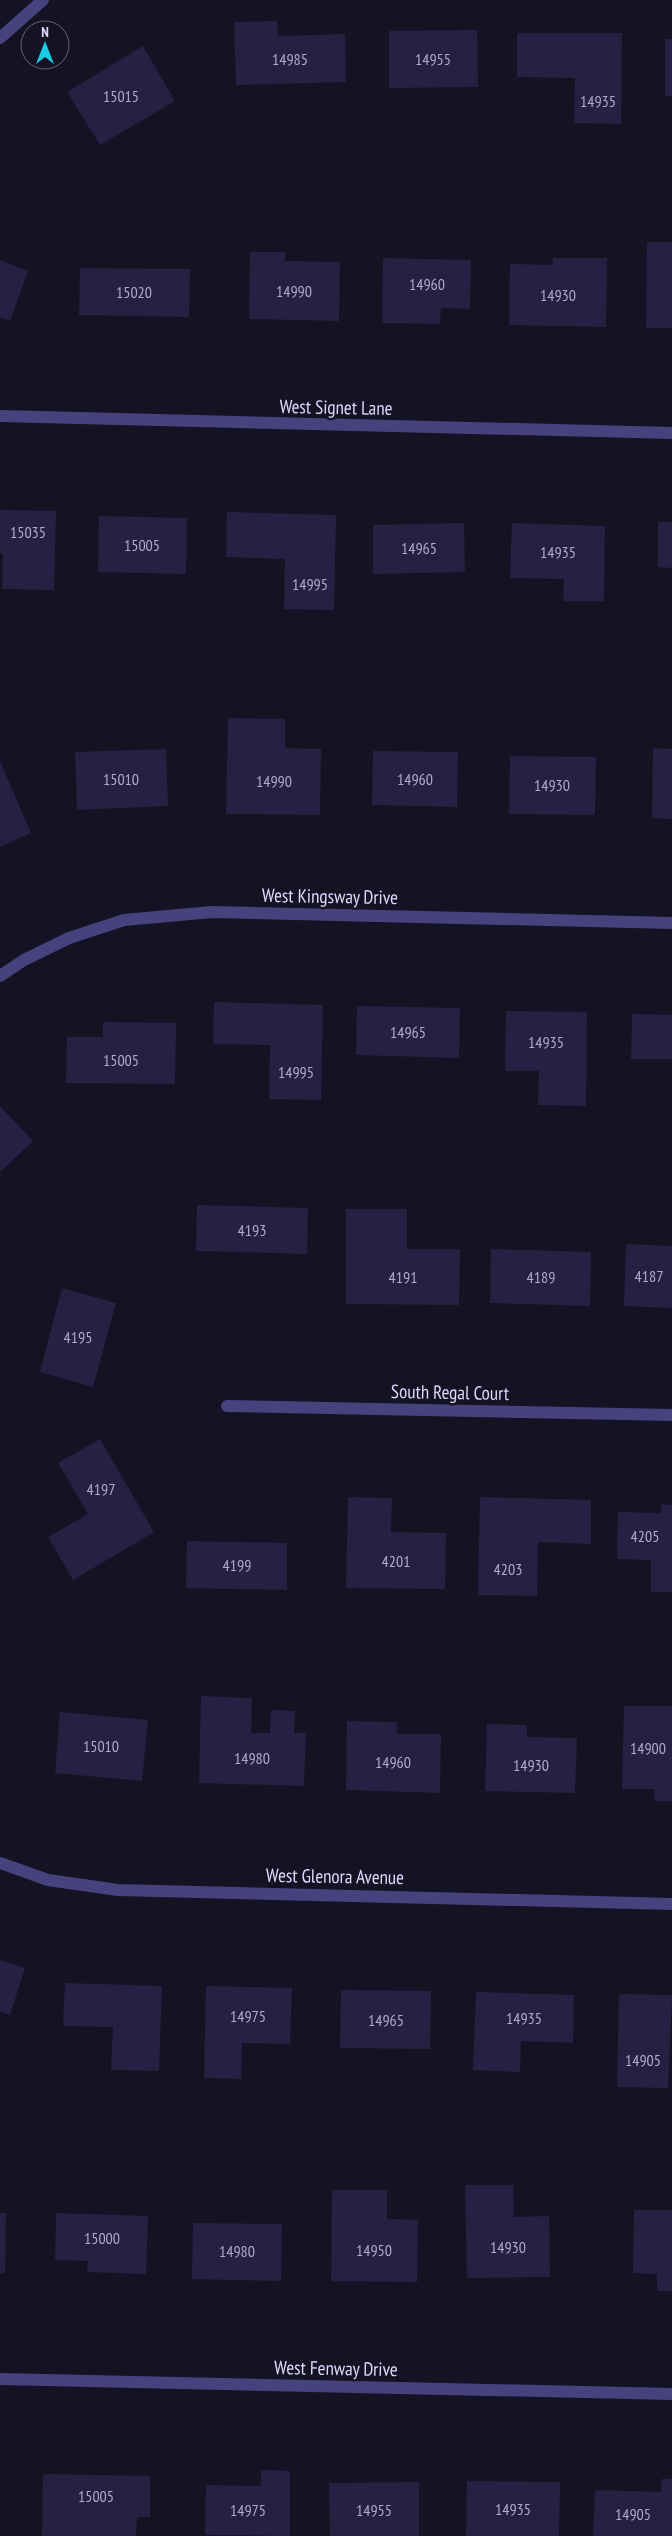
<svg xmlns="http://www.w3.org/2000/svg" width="672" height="2536" font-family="'PT Sans Narrow',sans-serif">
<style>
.building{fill:#272042}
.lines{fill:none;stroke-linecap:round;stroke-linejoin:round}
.minor{stroke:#45427d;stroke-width:12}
.labels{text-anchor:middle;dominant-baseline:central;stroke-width:5;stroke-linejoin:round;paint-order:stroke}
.number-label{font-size:16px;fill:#b0abcc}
.street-label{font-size:19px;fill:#ddd9fa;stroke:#151224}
</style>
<rect width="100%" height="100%" fill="#151224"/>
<path class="building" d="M277 21 278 36 345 34 346 82 236 85 234 22Z
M477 30 478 87 389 88V31Z
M517 33H622L621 124 574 123 575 78 517 77Z
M665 39H672V96H665Z
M143 46 175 101 100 145 67 92Z
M647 242H672V328H646Z
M250 252H285V261L340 262 339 321 249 319Z
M383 258 471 260 470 309 441 308 440 324 382 323Z
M553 258H607L606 327 509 325 510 264 553 265Z
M0 260 28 271 10 321 0 317Z
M80 268 190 269 189 317 79 315Z
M0 510 56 511 54 590 2 589 3 553H0Z
M227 512 336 515 334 610 284 609 285 559 226 557Z
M99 516 187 518 186 574 98 572Z
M658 522H672V568L658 567Z
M464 523 465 572 373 574V525Z
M512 523 605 526 604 601H563L564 579 510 578Z
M228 718 285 719V748L321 749 320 815 226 814Z
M653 748 672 749V819L652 818Z
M166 749 168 806 77 810 75 752Z
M373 751 458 752 457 807 372 805Z
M510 756 596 757 595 815 509 814Z
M0 761 31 833 0 847Z
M214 1002 323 1005 321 1100 269 1099 270 1045 213 1044Z
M357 1006 460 1008 459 1058 356 1055Z
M506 1011 587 1012 586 1106 538 1105 539 1071H505Z
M632 1014 672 1015V1059H631Z
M103 1022 176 1023 175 1084 66 1083 67 1037H103Z
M0 1106 33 1141 0 1172Z
M197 1205 308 1208 307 1254 196 1251Z
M346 1209H407V1249H460L459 1305 346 1304Z
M626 1244 672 1246V1308L624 1306Z
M491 1249 591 1252 590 1306 490 1303Z
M62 1288 116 1303 93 1387 40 1372Z
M100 1439 154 1532 73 1580 48 1537 88 1514 58 1463Z
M348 1497 392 1498 391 1532 446 1533 445 1589 346 1588Z
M480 1497 591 1500V1544L538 1542 537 1596 478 1595Z
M662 1504 672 1505V1592H651V1560L617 1559 618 1512 661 1513Z
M187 1541 287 1543V1590L186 1588Z
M201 1696 252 1698 251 1733H270L271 1710 295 1711 294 1733H306L304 1786 199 1783Z
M624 1706H672V1801H654L655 1789H622Z
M60 1712 148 1720 142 1781 55 1773Z
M347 1721 397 1722V1734H441L440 1793 346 1790Z
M487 1724 527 1725V1737L577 1738 575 1793 485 1791Z
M0 1960 25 1968 10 2015 0 2012Z
M65 1983 162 1986 159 2071 111 2070 113 2027 63 2026Z
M206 1986 292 1988 290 2044 242 2043 241 2079 204 2078Z
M341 1990 431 1991 430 2049 340 2048Z
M476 1992 574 1995 573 2043 521 2041 520 2072 473 2070Z
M619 1994 672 1995 668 2088 617 2087Z
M465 2185H513L514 2217 549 2216 550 2277 467 2278Z
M332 2190H387V2219L418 2220 417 2282 331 2281Z
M634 2210H672V2291H657V2274L633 2273Z
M0 2213H6L5 2273H0Z
M56 2213 148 2216 146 2274 87 2272 88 2261 55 2260Z
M193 2223 282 2224 281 2281 192 2279Z
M261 2470 290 2471V2536L205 2535 206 2485 261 2486Z
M43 2474 150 2476V2517H137L136 2536H42Z
M662 2479H672V2536H593L595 2490 661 2492Z
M467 2481 560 2482 559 2536H466Z
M419 2482V2536H330L329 2483Z"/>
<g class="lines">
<path class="minor" d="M0 38 43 0
M0 416 672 433
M0 976 24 960 69 938 124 920 212 912 672 923
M227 1406 672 1415
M0 1863 48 1880 118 1890 672 1904
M0 2379 672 2394"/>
</g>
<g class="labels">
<g class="number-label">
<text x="290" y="59">14985</text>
<text x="433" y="59">14955</text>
<text x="121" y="96">15015</text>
<text x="598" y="101">14935</text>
<text x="427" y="284">14960</text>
<text x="294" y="291">14990</text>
<text x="134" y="292">15020</text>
<text x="558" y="295">14930</text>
<text x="28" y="532">15035</text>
<text x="142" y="545">15005</text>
<text x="419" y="548">14965</text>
<text x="558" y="552">14935</text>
<text x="310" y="584">14995</text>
<text x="121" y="779">15010</text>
<text x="415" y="779">14960</text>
<text x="274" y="781">14990</text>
<text x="552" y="785">14930</text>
<text x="408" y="1032">14965</text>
<text x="546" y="1042">14935</text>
<text x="121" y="1060">15005</text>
<text x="296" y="1072">14995</text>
<text x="252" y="1230">4193</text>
<text x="649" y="1276">4187</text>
<text x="403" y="1277">4191</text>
<text x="541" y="1277">4189</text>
<text x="78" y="1337">4195</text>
<text x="101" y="1489">4197</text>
<text x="645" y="1536">4205</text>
<text x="396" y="1561">4201</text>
<text x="237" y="1565">4199</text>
<text x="508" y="1569">4203</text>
<text x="101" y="1746">15010</text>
<text x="648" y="1748">14900</text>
<text x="252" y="1758">14980</text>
<text x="393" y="1762">14960</text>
<text x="531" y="1765">14930</text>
<text x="248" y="2016">14975</text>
<text x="524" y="2018">14935</text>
<text x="386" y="2020">14965</text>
<text x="643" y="2060">14905</text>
<text x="102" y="2238">15000</text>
<text x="508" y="2247">14930</text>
<text x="374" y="2250">14950</text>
<text x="237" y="2251">14980</text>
<text x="96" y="2496">15005</text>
<text x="513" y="2509">14935</text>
<text x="248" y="2510">14975</text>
<text x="374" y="2510">14955</text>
<text x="633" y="2514">14905</text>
</g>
<g class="street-label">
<text transform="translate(336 407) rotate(1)">West Signet Lane</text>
<text transform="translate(330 896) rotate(1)">West Kingsway Drive</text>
<text transform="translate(450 1392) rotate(1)">South Regal Court</text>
<text transform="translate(335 1876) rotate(1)">West Glenora Avenue</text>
<text transform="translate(336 2368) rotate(1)">West Fenway Drive</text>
</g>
</g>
<g transform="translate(45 45)"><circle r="24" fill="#151224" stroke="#65627a"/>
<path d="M0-4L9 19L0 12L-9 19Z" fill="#1bcde4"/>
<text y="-8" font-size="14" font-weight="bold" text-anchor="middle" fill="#ddd9fa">N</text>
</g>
</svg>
